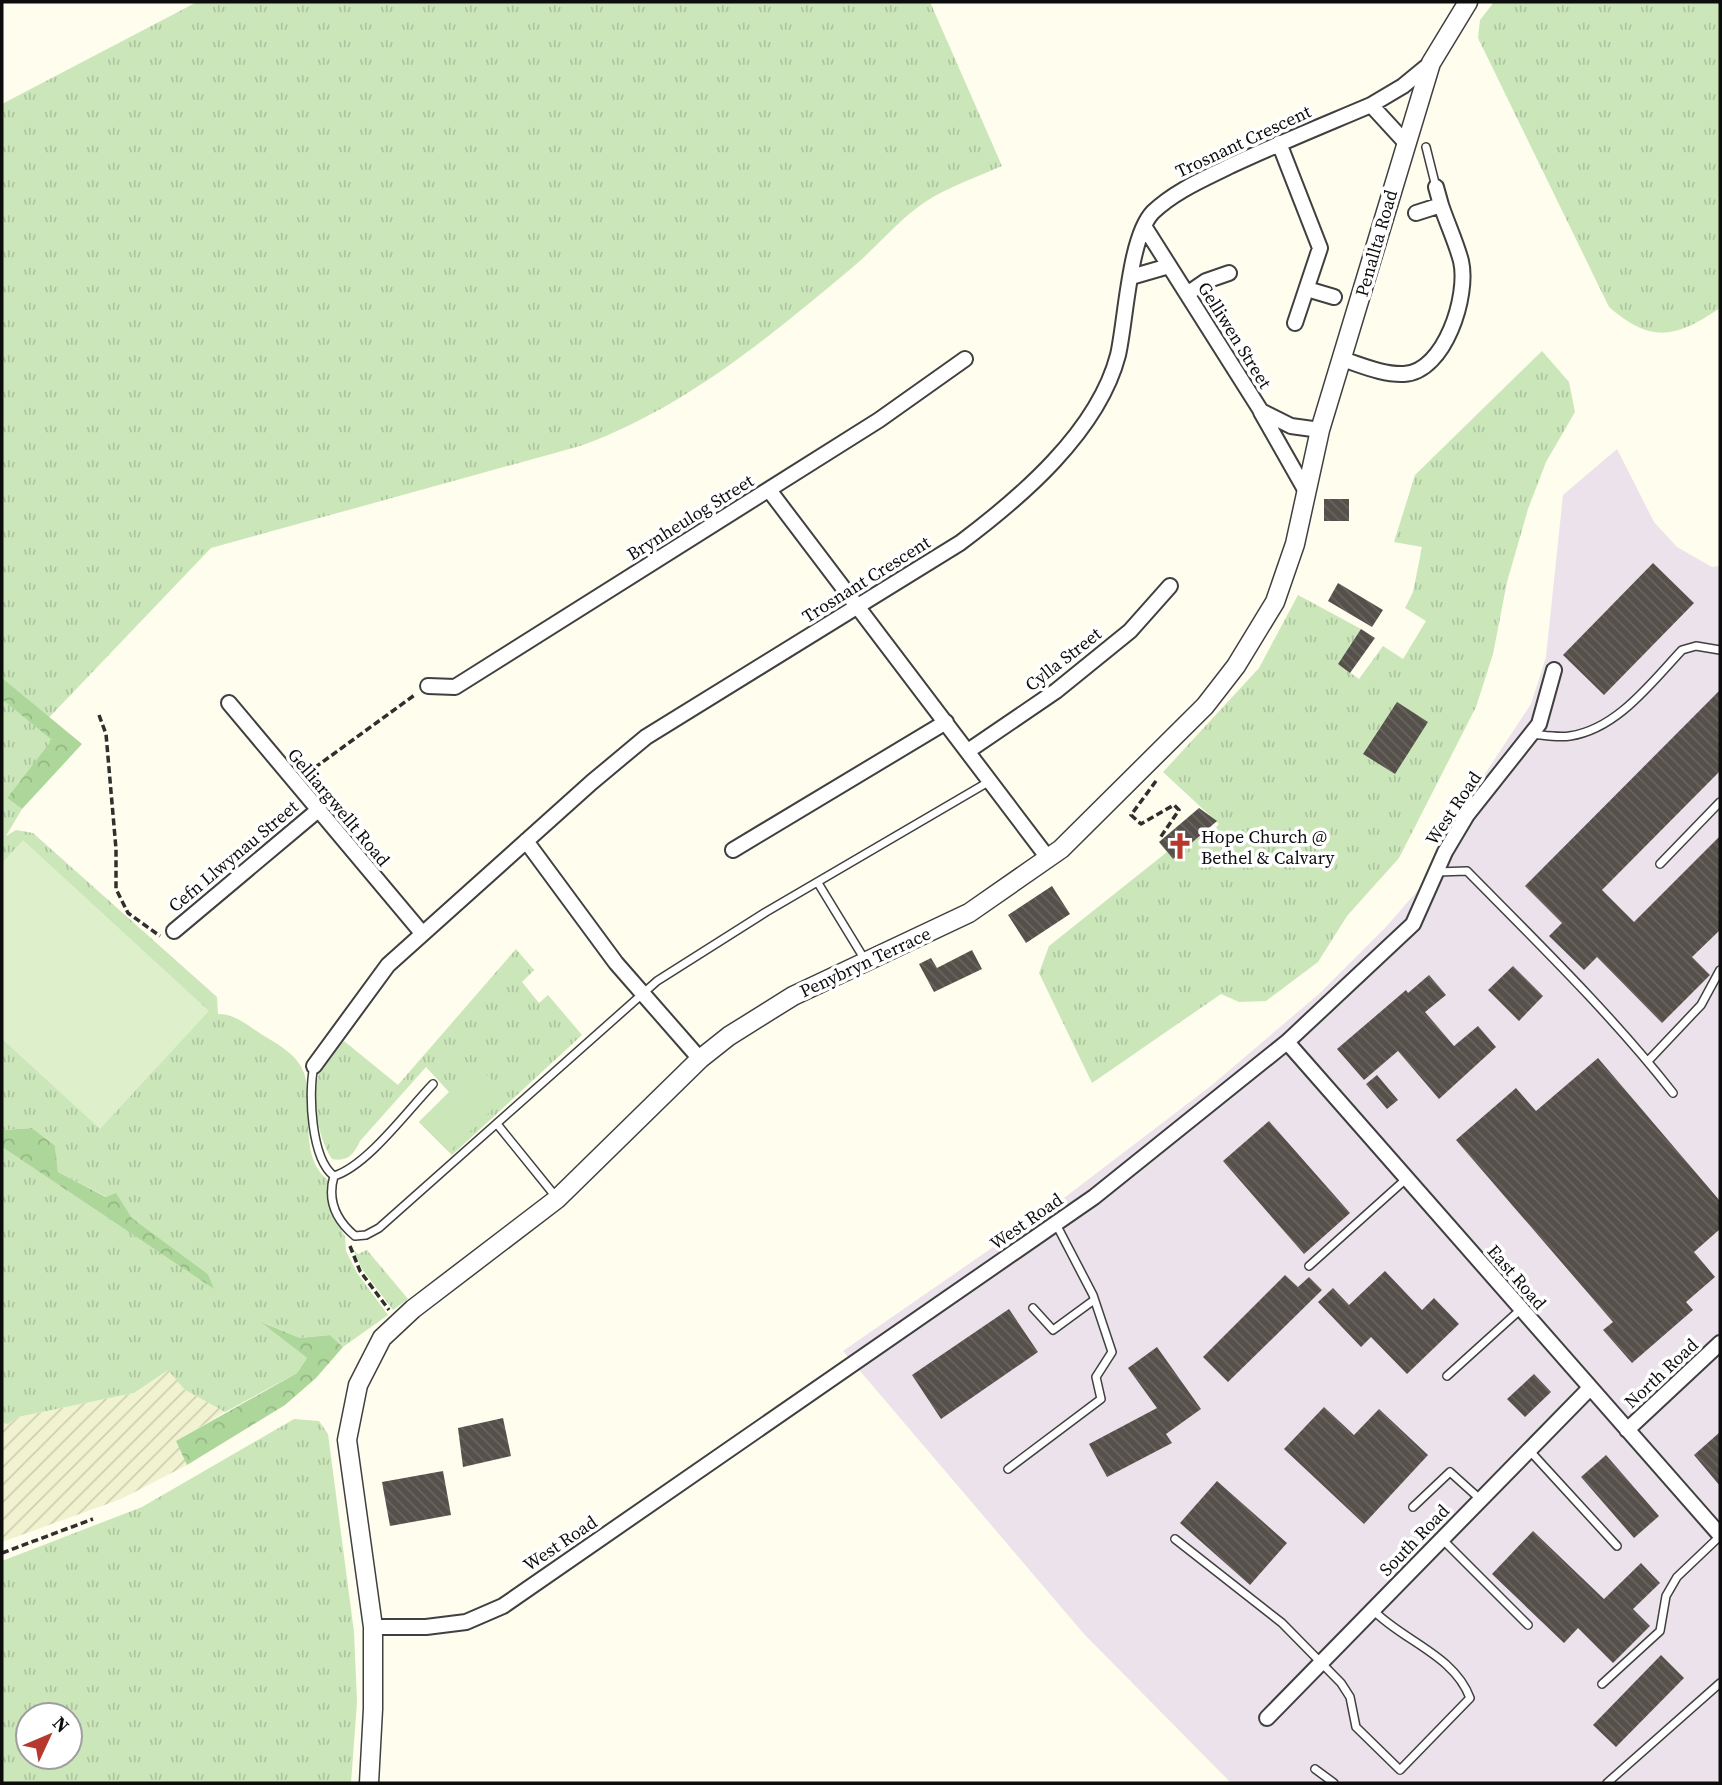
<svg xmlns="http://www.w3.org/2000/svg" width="1722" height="1785" font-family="'Source Serif 4',serif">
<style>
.industrial{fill:#ece2eb}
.farmland{fill:url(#farmland-furrows)}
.grass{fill:url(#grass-tufts);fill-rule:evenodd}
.forest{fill:url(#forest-crowns)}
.park{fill:#cbe7ba}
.pitch{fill:#deefcb}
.building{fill:url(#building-back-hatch)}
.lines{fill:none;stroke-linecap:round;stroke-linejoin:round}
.service-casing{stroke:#404040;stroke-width:10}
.minor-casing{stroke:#404040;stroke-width:18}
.tertiary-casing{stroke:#404040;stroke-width:21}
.path{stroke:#2f2f2f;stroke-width:3.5;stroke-dasharray:7 3.5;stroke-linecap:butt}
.service{stroke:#fff;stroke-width:7}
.minor{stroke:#fff;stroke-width:14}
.tertiary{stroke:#fff;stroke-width:18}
.labels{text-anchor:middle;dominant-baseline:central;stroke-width:7;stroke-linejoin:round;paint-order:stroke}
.street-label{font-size:18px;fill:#0d0d0d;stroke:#fff}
.poi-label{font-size:18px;fill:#0d0d0d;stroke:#fff;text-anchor:start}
</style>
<defs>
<pattern id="farmland-furrows" width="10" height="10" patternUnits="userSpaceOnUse" patternTransform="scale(1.75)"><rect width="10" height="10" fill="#f1f3d0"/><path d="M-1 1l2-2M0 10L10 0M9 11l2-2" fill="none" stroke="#cdcfb1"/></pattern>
<pattern id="grass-tufts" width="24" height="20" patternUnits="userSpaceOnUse" patternTransform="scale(1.75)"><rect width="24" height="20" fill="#cbe7ba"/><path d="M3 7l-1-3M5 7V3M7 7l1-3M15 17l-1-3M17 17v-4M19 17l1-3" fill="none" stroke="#adc59f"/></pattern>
<pattern id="forest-crowns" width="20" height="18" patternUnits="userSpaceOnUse" patternTransform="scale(1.75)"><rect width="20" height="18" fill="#add79a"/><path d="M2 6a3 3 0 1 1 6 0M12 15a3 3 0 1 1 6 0" fill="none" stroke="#94b784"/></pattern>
<pattern id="building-back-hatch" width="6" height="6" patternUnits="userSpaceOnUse" patternTransform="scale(1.75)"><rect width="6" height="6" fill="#55504a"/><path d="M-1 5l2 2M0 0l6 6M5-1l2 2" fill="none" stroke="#686460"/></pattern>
</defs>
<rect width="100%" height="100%" fill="#fefdee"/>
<path class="industrial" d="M1617 449 1654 522 1677 547 1712 567 1720 566V1779L1714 1783H1231L1084 1634 843 1351 1064 1198 1212 1085 1320 993 1386 927 1425 882 1454 821 1531 704 1546 657 1563 495Z"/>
<path class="farmland" d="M168 1369 185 1390 225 1412 177 1441 187 1465 121 1499 2 1542V1423L8 1424 18 1417 134 1393Z"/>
<path class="grass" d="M197 2H930L1002 166C977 177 948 187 925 202 898 220 878 246 854 266 771 336 683 409 580 446L211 548 39 728 53 740 7 798 22 809 6 836 16 830 33 833 217 997 218 1014C235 1014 247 1025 261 1034 276 1043 298 1055 304 1073 315 1107 297 1155 328 1180L330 1208 345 1237 346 1251 357 1273 388 1315 343 1347 330 1335 300 1338 264 1323 307 1358 297 1373 225 1412 185 1390 168 1370 134 1393 18 1417 8 1424 2 1423V1147L213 1288 208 1274 132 1218 116 1194 107 1197 58 1172 55 1147 32 1128 2 1130V104Z
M1494 2H1720V308C1675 338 1652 344 1609 307L1478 38 1480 20Z
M1542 351 1569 382 1575 412 1546 462 1528 509 1507 582 1493 654 1476 707 1399 858 1347 916 1318 962 1266 1001 1239 1002 1221 994 1092 1083 1039 973 1049 946 1167 852 1173 859 1208 829 1212 832 1219 824 1163 772 1259 668 1298 595 1361 629 1338 664 1359 679 1383 646 1403 659 1426 621 1405 608 1413 592 1422 547 1394 542 1415 475Z
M516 949 534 970 522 982 539 1003 548 995 582 1035 452 1155 419 1122 449 1092 426 1067 360 1141C354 1154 348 1162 332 1159 319 1140 309 1094 320 1072 325 1061 336 1050 344 1041L398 1085Z
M353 1249 358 1254 367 1250 408 1299 393 1310 362 1269Z
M294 1419 319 1421 328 1434 354 1632 357 1702 351 1783H2V1561L142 1507ZM28 1715H70V1757H28Z"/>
<path class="forest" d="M2 678 82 744 22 809 7 798 52 740 2 699Z
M32 1128 55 1146 58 1172 106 1197 116 1193 132 1218 208 1274 214 1289 2 1147V1130Z
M261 1322 300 1338 330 1335 343 1347 316 1378 285 1405 187 1465 176 1441 297 1373 307 1358Z"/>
<path class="park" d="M477 1065 507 1095 449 1152 419 1122Z"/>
<path class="pitch" d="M23 840 209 1011 100 1129 2 1039V863Z"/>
<path class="building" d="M1324 499H1349V521H1324Z
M1653 563 1694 603 1604 695 1563 655Z
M1338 583 1383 610 1372 627 1328 601Z
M1361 629 1375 638 1350 673 1338 664Z
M1720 690V771L1602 890 1634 922 1720 836V930L1692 957 1710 975 1662 1023 1597 957 1584 970 1549 936 1562 923 1525 886Z
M1397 702 1428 722 1395 774 1363 754Z
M1199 808 1217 821 1173 859 1159 842Z
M1052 886 1070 914 1026 943 1008 915Z
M972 950 982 969 934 992 919 964 931 958 937 968Z
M1513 966 1543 996 1519 1021 1488 990Z
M1429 975 1446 995 1425 1012 1454 1046 1478 1026 1496 1047 1439 1099 1398 1051 1364 1080 1337 1049 1406 990 1408 993Z
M1598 1058 1720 1201V1229L1694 1252 1715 1277 1686 1302 1693 1310 1632 1363 1603 1330 1613 1322 1456 1140 1516 1088 1536 1111Z
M1377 1075 1398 1100 1387 1109 1366 1084Z
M1269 1121 1350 1213 1304 1254 1223 1161Z
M1385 1271 1422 1310 1434 1298 1459 1324 1407 1374 1371 1337 1361 1347 1318 1302 1333 1288 1349 1305Z
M1285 1275 1298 1287 1309 1277 1322 1290 1228 1382 1203 1357Z
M1009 1309 1038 1352 941 1419 912 1375Z
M1157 1347 1201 1409 1166 1434 1172 1443 1107 1477 1089 1444 1157 1408 1128 1368Z
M1534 1374 1551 1392 1525 1417 1507 1399Z
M1324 1407 1354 1435 1379 1409 1428 1455 1364 1524 1284 1449Z
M503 1418 511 1456 463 1467 458 1428Z
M1720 1432V1486L1694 1455Z
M1606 1455 1659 1516 1634 1538 1581 1477Z
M443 1471 451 1515 390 1526 382 1482Z
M1217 1481 1287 1543 1250 1585 1180 1523Z
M1533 1531 1604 1599 1641 1563 1660 1583 1633 1609 1650 1626 1613 1663 1578 1628 1564 1643 1492 1574Z
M1661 1655 1684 1678 1616 1747 1593 1725Z"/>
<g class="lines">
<defs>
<path id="service" d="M1426 147 1436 187
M1531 734C1543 735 1558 738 1570 736 1617 729 1651 683 1682 650L1696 646 1720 650
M1660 864 1720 802
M1437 872 1467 871C1536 941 1612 1015 1673 1093
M818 883 865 960
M1648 1061 1701 1005 1720 970
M314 1066C308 1092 311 1159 334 1176 367 1166 408 1110 433 1084
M497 1124 556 1197
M334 1176C327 1200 336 1220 355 1236L366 1235 379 1228 657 981 766 912 990 781
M1309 1266 1406 1179
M1033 1308 1053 1330 1094 1300
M1447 1376 1520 1310
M1529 1450 1617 1546
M1008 1469 1101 1399 1096 1377 1112 1352 1093 1295 1056 1224
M1413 1507 1450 1472 1480 1499
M1175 1539 1282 1623 1341 1683 1350 1697 1356 1727 1400 1770 1470 1698C1454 1655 1403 1641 1373 1610
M1442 1539 1528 1625
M1602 1684 1660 1631 1666 1596 1677 1577 1720 1536
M1315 1769 1334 1783
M1607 1783 1720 1683"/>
<path id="minor" d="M1405 142 1371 105 1403 86 1431 63
M1279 143 1320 248 1295 323
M1416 213 1441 205 1436 187
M1144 226 1261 411 1291 426 1320 430
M1131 277 1169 266
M1307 289 1334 297
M1187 294 1206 281 1229 273
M1342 359C1361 365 1383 375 1404 374 1445 372 1469 295 1461 261 1456 242 1447 223 1441 205
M1261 412 1307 493
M769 490 1048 858
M428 686 455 687 879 420 965 359
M229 703 422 933
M968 751 1056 691 1130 631 1170 586
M526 841 616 963 700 1059
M733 850 946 722
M174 931 317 811
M1287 1042 1720 1535
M314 1066 388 965 592 782 646 737 960 543C1020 498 1098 432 1118 355 1126 320 1129 237 1153 212 1175 191 1204 179 1230 166 1277 144 1324 125 1371 105
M1627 1430 1720 1343
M373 1627H426L466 1622 503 1606 1094 1197 1287 1042 1413 924 1445 852 1467 815 1539 724 1554 670
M1267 1718 1589 1389"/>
<path id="tertiary" d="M369 1783 373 1709V1627L347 1440 358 1385 382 1338 413 1309 557 1199 700 1059 729 1036 793 996 969 913 1061 849 1205 706 1236 666 1275 602 1295 544 1320 430 1431 63 1468 2"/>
</defs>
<use href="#service" class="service-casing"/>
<use href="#minor" class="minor-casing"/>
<use href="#tertiary" class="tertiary-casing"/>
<path class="path" d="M99 715 106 734 116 849V889L128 913 160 936
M306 774 416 694
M1156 781 1131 815 1141 824 1174 805 1179 810 1160 838
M350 1246 360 1271 389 1310
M2 1553 93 1519"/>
<use href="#service" class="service"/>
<use href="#minor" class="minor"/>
<use href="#tertiary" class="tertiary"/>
</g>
<defs>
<symbol id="church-bare" viewBox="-9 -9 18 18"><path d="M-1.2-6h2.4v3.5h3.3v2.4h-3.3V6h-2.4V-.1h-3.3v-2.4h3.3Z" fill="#b7382c" stroke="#fff" stroke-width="2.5" paint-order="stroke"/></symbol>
</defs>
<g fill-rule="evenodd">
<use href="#church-bare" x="1161" y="827" width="38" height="38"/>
</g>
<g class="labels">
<g class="street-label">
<text transform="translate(1243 141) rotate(-25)">Trosnant Crescent</text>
<text transform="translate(1376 243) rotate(-74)">Penallta Road</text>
<text transform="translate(1235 335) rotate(58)">Gelliwen Street</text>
<text transform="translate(690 517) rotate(-32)">Brynheulog Street</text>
<text transform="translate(866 579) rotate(-32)">Trosnant Crescent</text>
<text transform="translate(1063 659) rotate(-38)">Cylla Street</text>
<text transform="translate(339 807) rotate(50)">Gelliargwellt Road</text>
<text transform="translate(1453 808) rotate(-56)">West Road</text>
<text transform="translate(233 856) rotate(-40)">Cefn Llwynau Street</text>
<text transform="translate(865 962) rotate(-25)">Penybryn Terrace</text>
<text transform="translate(1026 1221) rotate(-35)">West Road</text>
<text transform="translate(1517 1277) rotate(49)">East Road</text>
<text transform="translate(1661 1373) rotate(-43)">North Road</text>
<text transform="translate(1414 1540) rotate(-46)">South Road</text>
<text transform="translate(560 1543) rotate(-34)">West Road</text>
</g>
<g class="poi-label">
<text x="1201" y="836">Hope Church @<tspan x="1201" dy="21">Bethel &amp; Calvary</tspan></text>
</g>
</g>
<rect width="1722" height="1785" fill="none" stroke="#0d0d0d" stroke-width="7"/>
<g transform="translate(49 1736) rotate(46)"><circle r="33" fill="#ffffff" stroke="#9e9e9e" stroke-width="2"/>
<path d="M0-5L12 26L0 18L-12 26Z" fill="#b7382c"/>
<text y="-10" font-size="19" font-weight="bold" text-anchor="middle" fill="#0d0d0d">N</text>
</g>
</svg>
